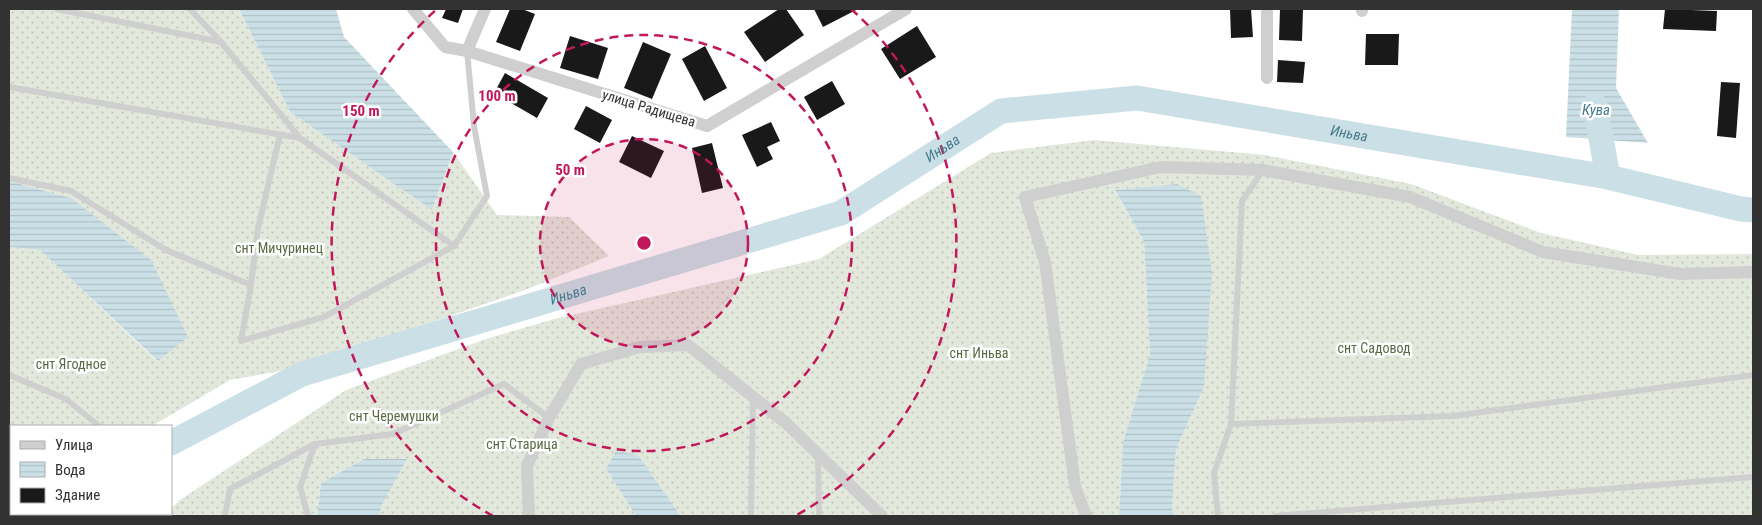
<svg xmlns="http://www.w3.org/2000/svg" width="1762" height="525" font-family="'Roboto Condensed',sans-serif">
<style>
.garden{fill:url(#garden-dots)}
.water{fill:url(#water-rules)}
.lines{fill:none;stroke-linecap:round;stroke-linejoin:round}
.river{stroke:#cbe0e6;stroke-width:25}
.building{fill:#191919}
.lane{stroke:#cfcfcf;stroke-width:6}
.street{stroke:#cfcfcf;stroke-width:12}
.ring{fill:none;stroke:#c2185b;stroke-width:2.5;stroke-dasharray:9 6}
.labels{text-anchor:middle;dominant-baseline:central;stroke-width:5;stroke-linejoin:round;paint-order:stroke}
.street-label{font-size:14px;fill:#323232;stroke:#fff}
.park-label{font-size:14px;fill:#5b6a43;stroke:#fff}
.water-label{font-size:15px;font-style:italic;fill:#477c8d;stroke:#fff}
.centre{fill:#c2185b;stroke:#fff;stroke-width:2.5}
.ring-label{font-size:15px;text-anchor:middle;font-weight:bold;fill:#c2185b;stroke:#fff;stroke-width:5;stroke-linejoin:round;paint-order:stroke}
</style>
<defs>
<pattern id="garden-dots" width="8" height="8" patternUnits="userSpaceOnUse" patternTransform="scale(1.25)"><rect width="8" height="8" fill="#e3e8dc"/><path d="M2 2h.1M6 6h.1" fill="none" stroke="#c3c7bd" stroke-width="1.8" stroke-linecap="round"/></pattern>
<pattern id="water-rules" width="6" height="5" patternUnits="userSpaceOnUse" patternTransform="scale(1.25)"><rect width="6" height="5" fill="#cbe0e6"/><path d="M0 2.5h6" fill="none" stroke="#afc1c6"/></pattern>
</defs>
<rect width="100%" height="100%" fill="#fff"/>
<path class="garden" d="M9 9H239L290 112 432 210 453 152 497 215 569 217 609 256 525 290 347 352 292 369 230 380 152 426H11V514H29L26 516H9V247L40 250 157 361 71 198 9 181Z
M1094 140 1265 155 1411 184 1541 233 1638 255 1753 254V516H1174L1172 508 1176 449 1204 387 1177 184 1115 191 1144 242 1150 354 1123 442 1119 516H681L638 455 606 469 636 516H380L381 507 407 459H364L321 483 317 516H165L171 514V509L180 500 346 390 486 339 554 319 819 259 991 153Z"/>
<path class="water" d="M239 9H336L344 37 453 152 432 210 290 112Z
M1572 9H1619L1616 88 1648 143 1566 137Z
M9 181 71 198 151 260 188 337 158 361 40 250 9 247Z
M1177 184 1201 196 1212 273 1204 387 1176 449 1172 508 1174 516H1119L1123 442 1150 354 1144 242 1115 190Z
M616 451 638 455 681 516H636L606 469Z
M364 459H407L381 507 380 516H317L321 483Z"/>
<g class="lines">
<g class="river">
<path d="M1595 105 1608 177"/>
<path id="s1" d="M171 443 302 374 841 213 1001 111 1137 98 1608 177 1741 209 1753 210"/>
<path d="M65 516 69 514"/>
</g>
</g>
<path class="building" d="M446 9H463L458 23 442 18Z
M510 9H522L535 14 520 51 496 42Z
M779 9H786L804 35 765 62 744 32Z
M814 9H858L823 27Z
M1230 9H1251L1253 37 1231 38Z
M1280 9H1303L1302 41 1279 40Z
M1665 9 1717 11 1716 31 1663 29Z
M917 26 936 57 900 79 881 49Z
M1366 34H1399L1398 65H1365Z
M570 36 608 48 598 79 560 68Z
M643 42 671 54 652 99 624 88Z
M705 46 727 88 704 101 682 59Z
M1278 60 1305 62 1303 83 1277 82Z
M505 73 548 98 537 118 494 93Z
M832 81 845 104 817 120 804 97Z
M1721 82 1740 83 1736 138 1717 136Z
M586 106 612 120 600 143 574 129Z
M771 122 780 141 767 147 773 159 757 167 742 135Z
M632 136 664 151 651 178 619 162Z
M712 143 723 188 702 193 692 148Z"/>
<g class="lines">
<path class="lane" d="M57 9 221 42 300 138 454 246
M190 9 221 42
M9 87 300 138
M1263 170 1242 201 1231 424 1453 416 1753 375
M9 178 71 191 166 250 251 285 258 228 280 135
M251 285 241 341 324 317 454 246 487 196 474 126 467 51
M9 375 66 399 99 426
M818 455 819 516
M9 475 11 477
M9 499 11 495
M225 516 230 489 315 444 393 434 504 384 549 418
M308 516 300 487 315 444
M751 516 753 398
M1218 516 1214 473 1231 424
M1276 516 1753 477"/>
<path class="street" d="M413 9 445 47 467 51 707 126 906 9
M1362 9V11
M467 51 485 9
M1267 78V9
M529 516 527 466 549 418 581 364 640 347 688 345 787 424 882 516
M1086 516 1075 486 1045 262 1025 197 1161 167 1263 170 1410 197 1543 252 1680 274 1753 272"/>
</g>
<circle cx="644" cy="243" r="104" fill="#c2185b" fill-opacity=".12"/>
<g class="ring">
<circle cx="644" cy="243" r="104"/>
<circle cx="644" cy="243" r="208"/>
<path d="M493 516A312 312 0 0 1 437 9M851 9A312 312 0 0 1 795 516"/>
</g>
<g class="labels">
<g class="street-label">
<text transform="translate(649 108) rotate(17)">улица Радищева</text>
</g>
<g class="park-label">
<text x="279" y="248">снт Мичуринец</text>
<text x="1374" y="348">снт Садовод</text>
<text x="979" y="353">снт Иньва</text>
<text x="71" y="364">снт Ягодное</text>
<text x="394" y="416">снт Черемушки</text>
<text x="522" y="444">снт Старица</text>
</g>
<g class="water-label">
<text x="1596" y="110">Кува</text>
<text stroke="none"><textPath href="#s1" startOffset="1252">Иньва</textPath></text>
<text stroke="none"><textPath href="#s1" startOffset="831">Иньва</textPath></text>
<text stroke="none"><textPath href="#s1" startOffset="426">Иньва</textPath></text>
</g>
</g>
<circle cx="644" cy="243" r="8" class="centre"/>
<g class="ring-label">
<text x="497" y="101">100 m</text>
<text x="361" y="116">150 m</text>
<text x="570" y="175">50 m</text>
</g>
<rect width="1762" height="525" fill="none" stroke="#323232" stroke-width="20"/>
<rect x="10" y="425" width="162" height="90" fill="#ffffff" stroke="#adadad"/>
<rect x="20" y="441" width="25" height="8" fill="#cfcfcf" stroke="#adadad"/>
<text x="55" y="450" font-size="15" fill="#323232">Улица</text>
<rect x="20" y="462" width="25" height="15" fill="url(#water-rules)" stroke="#adadad"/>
<text x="55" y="475" font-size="15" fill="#323232">Вода</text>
<rect x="20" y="488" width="25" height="15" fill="#191919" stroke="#adadad"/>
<text x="55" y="500" font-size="15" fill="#323232">Здание</text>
</svg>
